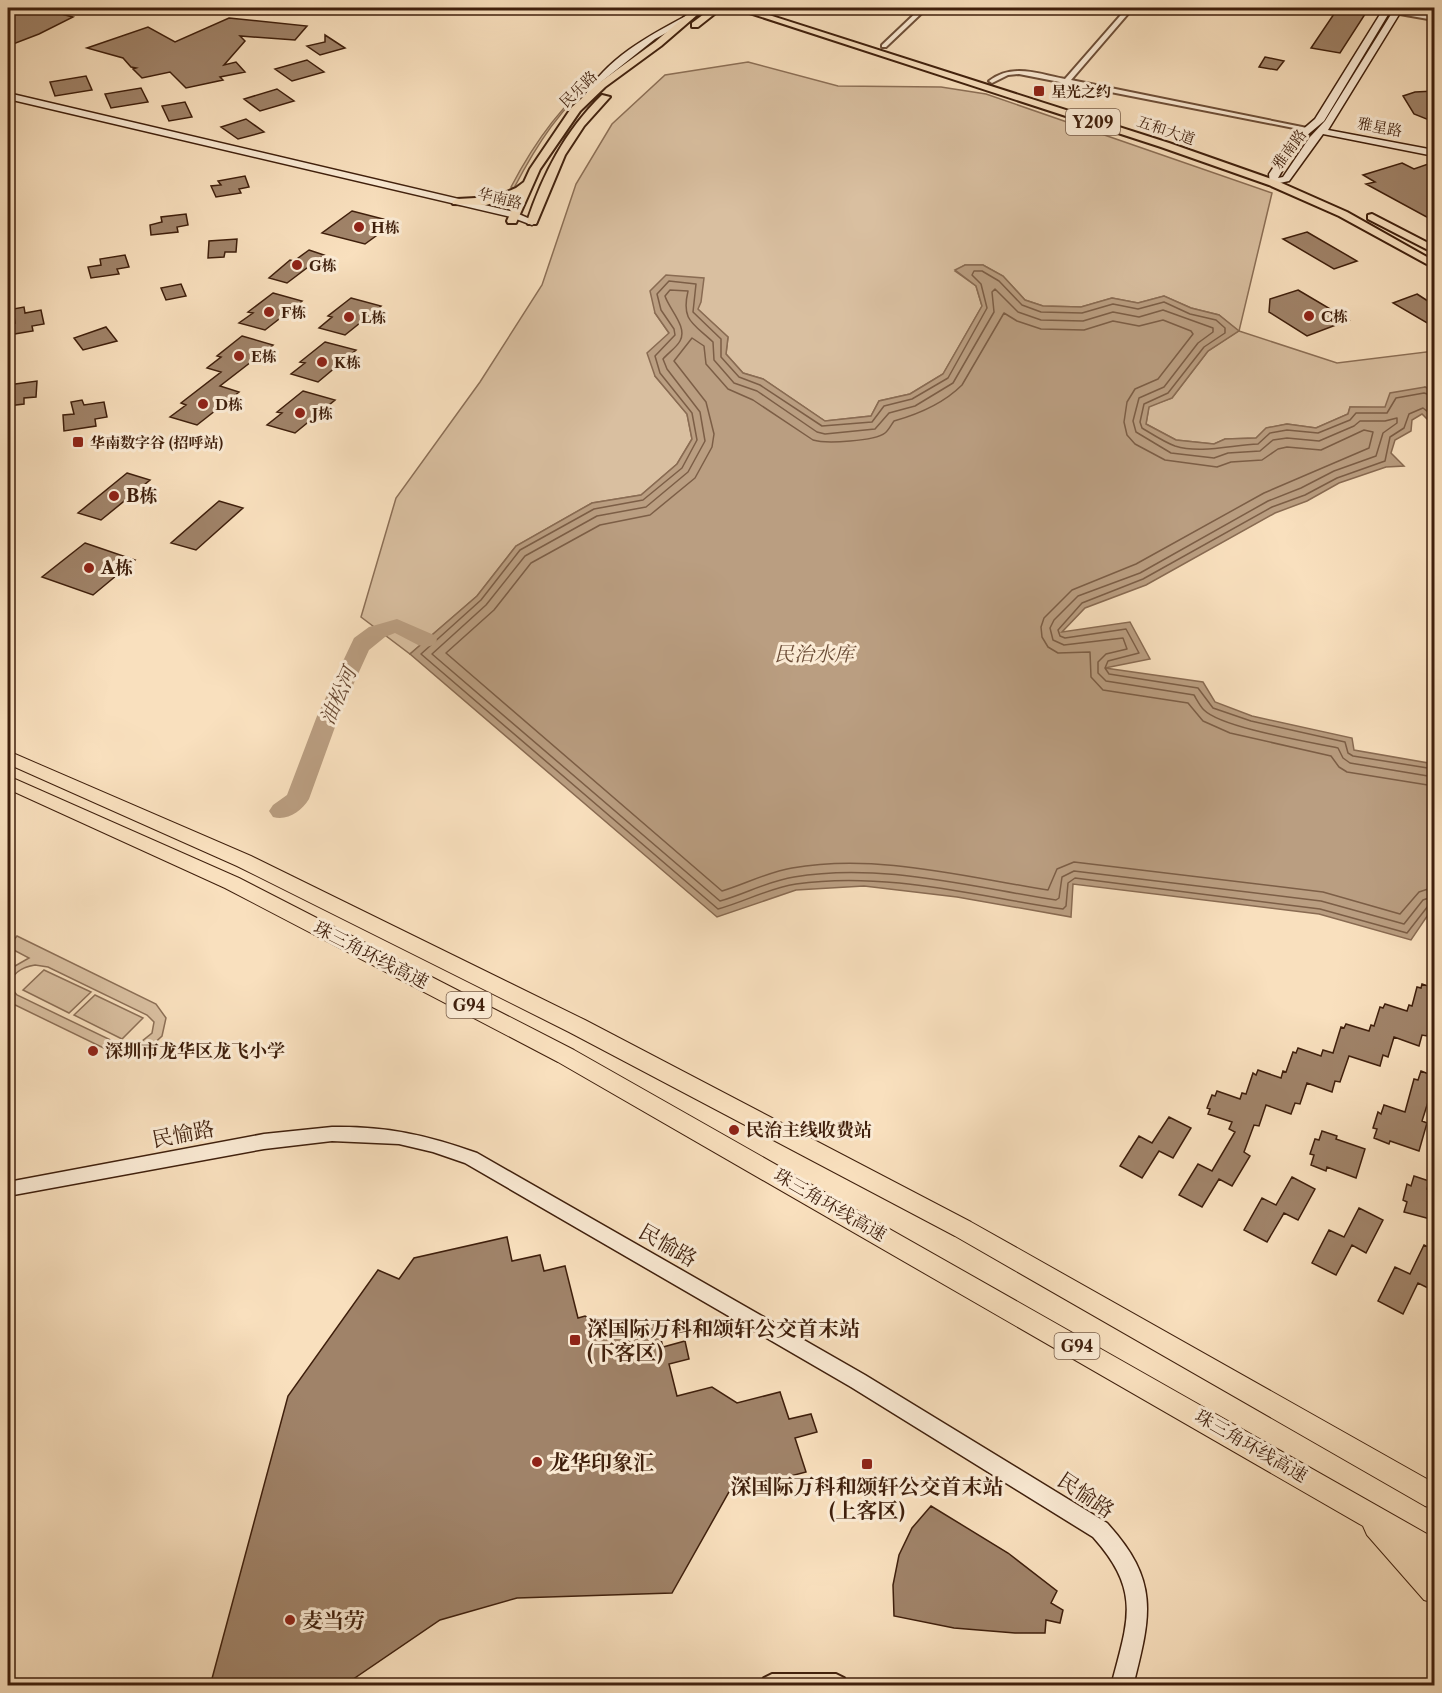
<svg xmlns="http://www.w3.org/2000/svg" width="1442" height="1693" font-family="'Libre Caslon Text','Noto Serif SC',serif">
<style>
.green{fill:#d9bfa0;stroke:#8c6f56;stroke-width:1.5;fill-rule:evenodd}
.water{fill:#ba9e81;stroke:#896b52;stroke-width:1.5}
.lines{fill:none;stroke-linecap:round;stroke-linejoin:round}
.shore{stroke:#7c5e46;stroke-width:1.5}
.river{fill:#ba9e81;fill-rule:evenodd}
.building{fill:#a08369;stroke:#3f1f0c;stroke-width:1.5}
.street-casing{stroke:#6e4f38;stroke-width:4}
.secondary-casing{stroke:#3f1f0c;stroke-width:3}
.primary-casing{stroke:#3f1f0c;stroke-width:4}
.highway-casing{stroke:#3f1f0c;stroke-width:2}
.street{fill:#fbebd5;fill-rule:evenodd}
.secondary{fill:#fbebd5;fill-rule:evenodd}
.primary{fill:#f9e0be;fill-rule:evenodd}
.highway{fill:#f9e0be;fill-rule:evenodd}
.poi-dot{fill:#8f2418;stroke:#fbebd5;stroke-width:2}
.labels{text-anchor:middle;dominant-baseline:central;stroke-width:6;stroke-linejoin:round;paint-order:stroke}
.far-street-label{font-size:15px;fill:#3f1f0c;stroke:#fbebd5}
.far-poi-label{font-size:15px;font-weight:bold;fill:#3f1f0c;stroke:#fbebd5;text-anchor:start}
.shield{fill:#fbebd5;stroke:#775c48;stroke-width:1.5}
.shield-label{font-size:16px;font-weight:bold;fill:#3f1f0c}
.poi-label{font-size:18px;font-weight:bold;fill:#3f1f0c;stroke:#fbebd5;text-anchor:start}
.street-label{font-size:18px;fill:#3f1f0c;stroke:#fbebd5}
.water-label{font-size:20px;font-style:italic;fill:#6a4b35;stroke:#fbebd5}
.near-street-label{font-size:21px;fill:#3f1f0c;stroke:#fbebd5}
.near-poi-label{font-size:21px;font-weight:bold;fill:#3f1f0c;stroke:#fbebd5;text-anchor:start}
</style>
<rect width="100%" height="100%" fill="#f9e0be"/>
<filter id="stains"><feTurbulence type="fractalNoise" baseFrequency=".00333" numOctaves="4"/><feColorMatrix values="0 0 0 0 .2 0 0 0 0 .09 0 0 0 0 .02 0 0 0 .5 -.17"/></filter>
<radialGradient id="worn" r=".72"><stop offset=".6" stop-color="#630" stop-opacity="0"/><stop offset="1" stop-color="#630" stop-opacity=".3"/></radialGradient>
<path class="green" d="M748 62 838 86 941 87 986 94 1272 193 1239 331 1337 363 1434 351V391L1425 387 1385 408 1350 407 1348 414 1316 428 1287 424 1267 428 1256 438 1225 439 1214 444 1176 440 1146 424 1149 406 1172 398 1208 351 1238 331 1219 315 1191 308 1164 296 1138 303 1112 298 1081 307 1043 306 1025 300 1003 276 983 265H965L955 271 976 286 982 306 943 374 910 394 879 401 871 416 825 421 763 379 743 373 726 354 728 337 697 309 655 313 669 333 655 376 687 414 692 439 677 464 641 495 592 503 516 546 477 596 410 654 361 617 396 498 480 382 542 285 576 184 612 124 665 75Z
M598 76 600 77C562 104 536 146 514 188L511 187C533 145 560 105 598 76Z
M17 936 156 1004 166 1018 162 1036 149 1048 139 1053 118 1055 9 1002 8 970 29 958 8 947ZM35 965 48 967 147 1015 154 1022 152 1033 137 1045 123 1046 17 995 11 988C10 973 23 967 35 965Z
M44 970 91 992 69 1013 23 990Z
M95 995 143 1018 122 1039 74 1015Z"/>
<path class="water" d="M965 265H983L1003 276 1025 300 1043 306 1081 307 1112 298 1138 303 1164 296 1191 308 1219 315 1239 331 1208 351 1172 398 1149 407 1146 424 1176 440 1214 444 1225 439 1256 438 1266 428 1287 424 1316 428 1348 414 1350 407H1385L1390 393 1425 387 1434 391V426L1422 414 1412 420 1411 431 1395 440 1391 453 1404 466 1386 467 1339 483 1307 501 1275 513 1146 585 1085 608 1062 632 1130 622 1150 659 1105 668 1203 682 1215 702 1252 716 1352 738 1354 750 1434 764V906L1411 940 1319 914 1073 884 1071 917 957 897 864 886 796 890 717 917 410 654 477 596 516 546 592 503 641 495 677 464 692 439 687 414 655 376 647 353 669 333 655 313 650 291 666 275 704 278 701 302 698 309 728 337 726 354 743 373 763 379 825 421 871 416 879 401 910 394 943 374 982 306 976 286 955 270Z"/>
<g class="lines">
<path class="shore" d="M1434 396 1424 393 1396 398 1387 413H1356L1350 420 1318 433 1287 430 1270 433 1258 444C1232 445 1200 454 1175 446 1164 442 1152 434 1142 428L1140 422 1144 404 1168 393 1204 347 1225 333V328L1216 320 1190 314 1164 302 1138 309 1113 304 1082 313 1041 312 1022 305 999 281 982 271H974L972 275 981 284 987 308 948 378 912 399 884 406 872 422 822 426 760 385 739 377 721 357V339L693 312 696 284 669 281 657 294 661 310 674 329 675 335 655 356 660 373 692 413 697 440 682 468 643 500 594 509 520 550 481 600 421 654 718 909C744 902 769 888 796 884 885 871 976 896 1063 909L1066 906 1068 883 1075 878 1320 909 1407 933 1428 906 1434 904
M1434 417 1423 408 1409 414 1404 428 1390 437 1385 461 1337 478 1305 495 1272 507 1143 579 1082 603 1058 630 1060 636 1065 638 1126 629 1139 653 1108 661 1105 668 1109 674 1198 688 1213 708 1251 721 1345 742 1348 753 1353 756 1434 769
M1434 777 1350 763 1343 758 1338 748C1310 742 1222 728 1204 710 1200 706 1197 700 1194 695L1106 681 1098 673V662L1106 654 1127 649 1123 638 1064 645 1053 640 1050 628 1054 620 1078 596 1140 573 1268 501 1301 488 1334 471 1376 456 1383 433 1397 423V418L1385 421H1360L1354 426 1319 441 1287 438 1273 440 1260 451 1228 453 1214 458 1171 453 1136 432 1133 421 1139 398 1164 387 1198 343 1213 332V328L1163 310 1139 317 1113 312 1083 321 1041 320 1018 312 995 289 992 292 994 312 953 383 915 406 889 413 875 429 825 434 817 432 757 391 734 383 714 360 713 342C693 323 681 321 688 291L670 290 665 296C669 309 688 327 680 341 676 348 668 353 663 359L667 369 700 412 705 441 688 472 646 507 597 516 525 556 486 605 432 654 720 901C745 894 768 881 794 877 880 862 970 887 1056 900L1059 898 1062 877 1074 871 1321 901 1404 924 1423 900 1434 896
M1434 786 1347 772 1339 767 1331 756 1230 733 1203 721 1188 703 1103 690 1091 677 1090 652 1058 653 1048 647 1042 637 1041 627 1044 618 1072 590 1136 564 1264 493 1369 448 1373 432 1364 430 1321 450 1287 447 1278 449 1262 460 1231 462 1217 467 1165 460 1135 444 1127 435 1124 422 1127 402 1135 389 1158 379 1193 334 1191 331 1163 320 1139 326 1113 321 1084 330 1041 329 1017 321 1004 313 962 385C943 404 919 414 894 421 891 425 889 430 885 433 875 441 826 444 813 440L753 400 728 389 706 364 704 346 692 338 674 361 706 402 714 434 712 447 695 478 650 515 600 525 531 563 494 610 446 653 722 891C745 884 768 872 792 868 877 853 965 877 1048 890L1057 869 1074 862 1323 892 1400 914 1419 892 1434 887"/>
<path class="river" d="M397 619 434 635 437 640 434 645 426 647 418 645 395 633 385 637 369 650 339 716 309 799C301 812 287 821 273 817L269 811 273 805 287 795 317 716 354 638 369 627Z"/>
</g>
<path class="building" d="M29 8H38L73 17 39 34 8 46V17Z
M1338 8H1369L1340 53 1311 48Z
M229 18 307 26 295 40 240 36 245 41 224 65 236 62 245 72 220 77 223 80 186 88 170 72 142 78 133 69 136 68 131 67 123 58 87 48 148 27 175 42Z
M325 35 345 48 320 55 307 46 325 42Z
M1265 57 1284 61 1277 70 1259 67Z
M307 60 324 72 292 81 275 69Z
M86 76 92 90 55 96 50 82Z
M141 88 148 102 111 108 105 94Z
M277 89 294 101 260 111 244 99Z
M1434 91V122L1414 114 1403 96 1415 92Z
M185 102 192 117 169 121 162 106Z
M246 119 264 132 238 139 221 127Z
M1402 163 1414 169 1428 164 1434 168V221L1366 184 1375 182 1363 175Z
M245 176 249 187 239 189 241 193 216 197 211 186 221 185 218 181Z
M352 211 395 222 365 244 322 233Z
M186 214 188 225 177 227 178 232 151 235 150 225 162 222 161 217Z
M1307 232 1357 261 1334 269 1283 239Z
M237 239 236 252H225L224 257 208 258 209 241Z
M309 250 324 255 287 283 269 278 290 260 294 261Z
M125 255 129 267 117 269 119 274 91 278 88 267 101 265 100 259Z
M181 284 186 296 166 300 161 288Z
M1298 290 1349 320 1307 336 1269 312 1270 299Z
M273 293 302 301 265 330 239 323 253 313 248 312Z
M1417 294 1434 305V327L1393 303Z
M351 298 381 306 345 335 319 328 332 317 328 316Z
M24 307 25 313 41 310 44 324 32 326 33 331 8 335V324L15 323 13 309Z
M106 327 117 341 83 350 74 338Z
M242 336 273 345 220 386 239 392 197 425 170 417 186 405 181 403 221 372 207 368 221 357 217 356Z
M325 342 356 350 318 382 291 374 305 363 300 362Z
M37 381 36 397 24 398V404L8 406V385Z
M303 391 335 400 295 433 267 425 282 413 277 412Z
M82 400 84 405 104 402 107 417 95 419 96 426 64 431 63 415 74 414 71 402Z
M127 473 150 480 101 520 78 513Z
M219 501 243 508 196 550 171 543Z
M85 543 135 560 93 595 42 577Z
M1422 984 1434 988V1011L1427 1036 1422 1035 1419 1046 1394 1037 1388 1057 1383 1055 1380 1066 1349 1056 1340 1082 1335 1081 1332 1092 1307 1083 1300 1104 1295 1103 1291 1114 1266 1105 1259 1126 1254 1125 1244 1152 1250 1156 1232 1186 1219 1179 1202 1207 1179 1195 1198 1164 1212 1171 1235 1132 1229 1129 1232 1122 1208 1114 1210 1109 1207 1108 1212 1095 1215 1096 1217 1091 1240 1099 1242 1093 1246 1094 1253 1073 1256 1075 1258 1070 1281 1078 1283 1071 1286 1072 1293 1052 1296 1053 1298 1048 1321 1056 1323 1050 1333 1053 1341 1027 1344 1028 1346 1024 1369 1031 1371 1025 1374 1026 1380 1007 1383 1008 1385 1004 1407 1011 1409 1005 1412 1006 1417 987 1421 988Z
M1421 1071 1434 1076V1104L1428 1102 1422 1121 1427 1123 1419 1151 1390 1141 1389 1144 1374 1138 1377 1129 1373 1128 1378 1112 1381 1114 1384 1105 1405 1112 1414 1079 1418 1080Z
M1169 1117 1191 1128 1173 1158 1159 1151 1142 1178 1120 1166 1139 1136 1152 1143Z
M1322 1131 1337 1136 1336 1139 1365 1149 1356 1178 1327 1167 1326 1171 1311 1165 1314 1155 1310 1154 1315 1139 1319 1140Z
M1414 1176 1429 1181 1427 1189 1434 1192V1220L1404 1212 1407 1202 1403 1200 1407 1184 1411 1186Z
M1292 1177 1315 1189 1298 1220 1284 1213 1267 1242 1244 1230 1262 1198 1276 1205Z
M1359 1208 1383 1220 1366 1253 1352 1245 1336 1275 1312 1263 1329 1230 1344 1237Z
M507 1237 512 1261 540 1255 544 1271 565 1266 578 1318 585 1316 613 1331 656 1321 663 1347 685 1341 689 1359 669 1364 677 1396 712 1387 737 1403 780 1392 789 1419 811 1414 817 1432 795 1438 806 1472 729 1492 672 1593 517 1598 440 1620 343 1686H210L288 1396 378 1270 399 1279 414 1258Z
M1424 1245 1434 1250V1291L1418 1283 1403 1314 1378 1301 1395 1267 1410 1274Z
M931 1506 1008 1553 1057 1591 1051 1603 1063 1610 1060 1623 1046 1620 1045 1633H1015L954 1628 894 1616 893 1585 899 1555 912 1528Z"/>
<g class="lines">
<defs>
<path id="street" d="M921 8H927L886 47H882V45Z
M1127 8H1133L1071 80 1312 129 1309 131 1019 74 1008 75 992 83 989 81C1013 63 1038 74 1065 79Z
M1396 10 1434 16V20L1394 13V11Z"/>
<path id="secondary" d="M1384 8H1392L1324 121 1299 142 1278 178 1283 177 1310 137 1325 121 1395 8H1403L1328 130 1434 150V156L1323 134 1289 181 1270 185 1269 174 1293 138 1315 119Z
M686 16 693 18 655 39 601 82 591 99H585L584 97C606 59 648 36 686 16Z
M8 93 514 212 537 222 532 225 511 217 8 99Z
M332 1127C386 1126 427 1135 477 1153L865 1375 1107 1523C1160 1581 1151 1615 1133 1686H1111C1128 1620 1142 1592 1093 1537L851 1387 465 1163 433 1152 399 1144 332 1141 264 1149 8 1196V1182L264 1134Z"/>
<path id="primary" d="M695 8H705L661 46 605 87 580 111 540 169 516 223H508L507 221 518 196 486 205 453 204 452 202 457 199 495 197 516 188 524 182 530 169 572 107 599 83 655 42Z
M712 8H722L698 27H692V23Z
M734 8H747L1169 143 1277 181 1347 212 1434 261V268L1339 216 1269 185 1161 147Z
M602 95 610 97 584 126 565 155 537 222 536 224H528L527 222C543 174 565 131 602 95Z
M1372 214 1434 246V253L1368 219V215Z
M772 1674H836L844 1678 848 1686H760L764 1678Z"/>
<path id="highway" d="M8 751 251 856 585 1020 971 1222 1434 1483V1509L1425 1506 955 1236 569 1032 237 866 8 764Z
M8 776 239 878 574 1050 1434 1538V1565L1427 1562 1434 1570V1603L1424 1600 1367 1535 1363 1526 558 1062 225 888 8 789Z"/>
</defs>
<use href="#street" class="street-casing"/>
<use href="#secondary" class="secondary-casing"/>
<use href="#primary" class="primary-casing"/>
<use href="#highway" class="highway-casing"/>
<use href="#street" class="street"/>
<use href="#secondary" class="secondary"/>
<use href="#primary" class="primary"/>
<use href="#highway" class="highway"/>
</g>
<g class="poi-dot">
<rect x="1033" y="85" width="12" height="12" rx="3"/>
<circle cx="359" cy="227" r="6"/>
<circle cx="297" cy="265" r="6"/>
<circle cx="269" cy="312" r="6"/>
<circle cx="1309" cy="316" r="6"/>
<circle cx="349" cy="317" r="6"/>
<circle cx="239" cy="356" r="6"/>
<circle cx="322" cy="362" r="6"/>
<circle cx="203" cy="404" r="6"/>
<circle cx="300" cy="413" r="6"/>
<rect x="72" y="436" width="12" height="12" rx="3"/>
<circle cx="114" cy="496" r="6"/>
<circle cx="89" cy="568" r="6"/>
<circle cx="93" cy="1051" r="6"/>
<circle cx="734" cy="1130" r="6"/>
<rect x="569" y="1334" width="12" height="12" rx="3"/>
<circle cx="537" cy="1462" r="6"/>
<rect x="861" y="1458" width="12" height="12" rx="3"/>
<circle cx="290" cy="1620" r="6"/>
</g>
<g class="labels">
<g class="far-street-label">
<text transform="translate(578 89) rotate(-44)">民乐路</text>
<text transform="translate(1380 127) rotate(11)">雅星路</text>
<text transform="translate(1166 130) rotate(19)">五和大道</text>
<text transform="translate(1289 149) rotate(-53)">雅南路</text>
<text transform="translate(500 198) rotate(14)">华南路</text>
</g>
<g class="far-poi-label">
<text x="1051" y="91">星光之约</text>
<text x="371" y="227">H栋</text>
<text x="309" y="265">G栋</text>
<text x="281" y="312">F栋</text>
<text x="1321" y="316">C栋</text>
<text x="361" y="317">L栋</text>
<text x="251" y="356">E栋</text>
<text x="334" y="362">K栋</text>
<text x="215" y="404">D栋</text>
<text x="312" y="413">J栋</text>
<text x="90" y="442">华南数字谷 (招呼站)</text>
</g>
<g class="shield">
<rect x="1066" y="109" width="54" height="26" rx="4.5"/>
<rect x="446.5" y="992" width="45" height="26" rx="4.5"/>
<rect x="1054.5" y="1333" width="45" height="26" rx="4.5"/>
</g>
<g class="shield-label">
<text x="1093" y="122">Y209</text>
<text x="469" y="1005">G94</text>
<text x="1077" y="1346">G94</text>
</g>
<g class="poi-label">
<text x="126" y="496">B栋</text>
<text x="101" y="568">A栋</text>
<text x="105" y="1051">深圳市龙华区龙飞小学</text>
<text x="746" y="1130">民治主线收费站</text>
</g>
<g class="street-label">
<text transform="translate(371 955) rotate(27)">珠三角环线高速</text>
<text transform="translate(830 1205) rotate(30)">珠三角环线高速</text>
<text transform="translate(1251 1446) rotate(30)">珠三角环线高速</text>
</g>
<g class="water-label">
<text x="814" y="654">民治水库</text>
<text transform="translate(338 696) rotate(-66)">油松河</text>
</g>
<g class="near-street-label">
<text transform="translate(183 1134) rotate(-11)">民愉路</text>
<text transform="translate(668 1245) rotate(30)">民愉路</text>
<text transform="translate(1086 1495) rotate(34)">民愉路</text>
</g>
<g class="near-poi-label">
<text x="587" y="1328">深国际万科和颂轩公交首末站<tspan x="587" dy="24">(下客区)</tspan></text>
<text x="549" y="1462">龙华印象汇</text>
<text x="867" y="1486" text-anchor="middle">深国际万科和颂轩公交首末站<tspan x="867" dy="24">(上客区)</tspan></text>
<text x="302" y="1620">麦当劳</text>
</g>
</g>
<rect width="1442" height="1693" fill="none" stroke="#f9e0be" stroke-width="30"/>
<rect x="9" y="9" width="1424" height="1675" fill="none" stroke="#3f1f0c" stroke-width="3"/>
<rect x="15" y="15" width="1412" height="1663" fill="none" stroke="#3f1f0c" stroke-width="1.5"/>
<rect width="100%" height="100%" filter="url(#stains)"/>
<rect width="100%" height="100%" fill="url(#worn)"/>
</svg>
